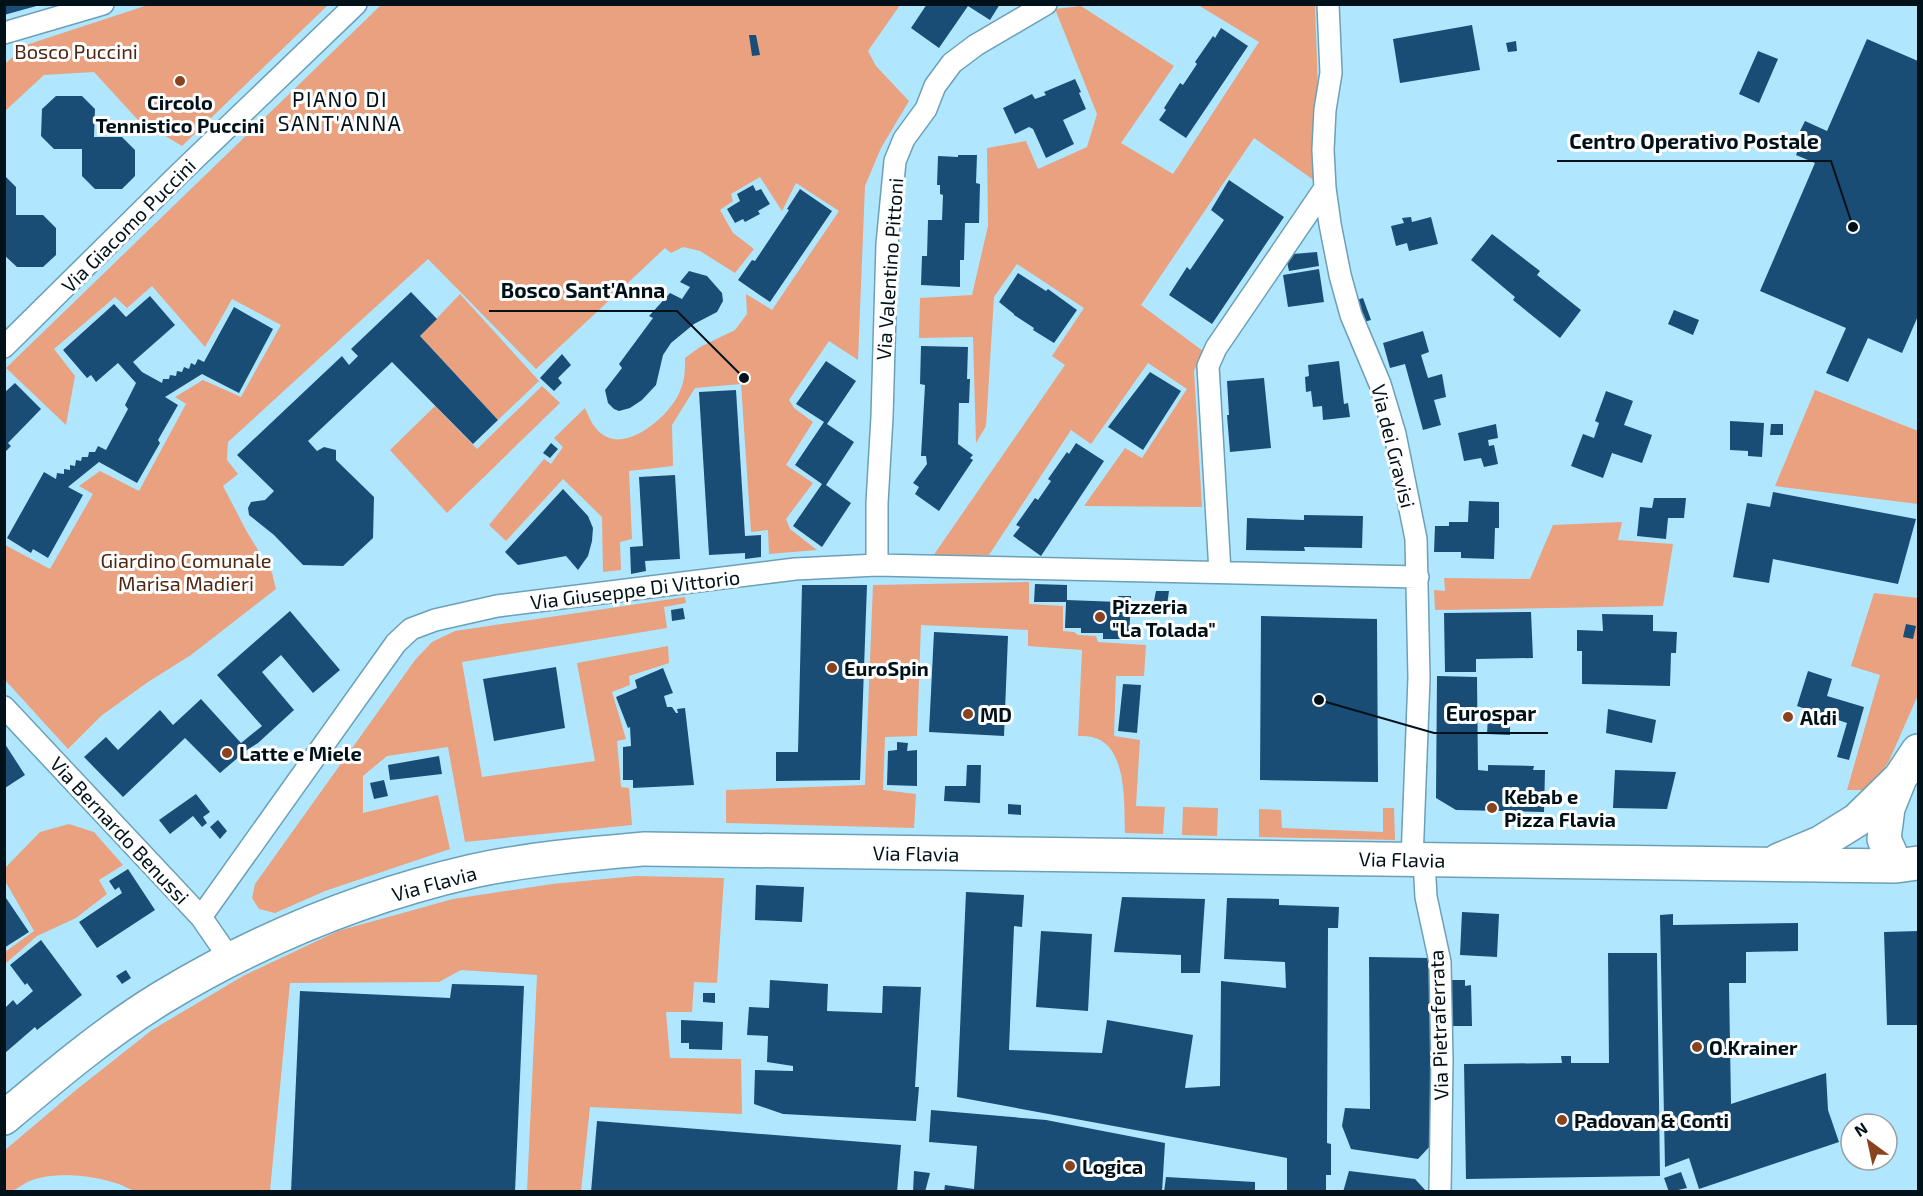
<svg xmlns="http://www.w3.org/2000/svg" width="1923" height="1196" font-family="'Exo 2',sans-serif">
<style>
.green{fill:#e9a17f}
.building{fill:#1a4d75}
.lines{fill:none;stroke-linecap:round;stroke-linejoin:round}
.street-casing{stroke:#6ba0b7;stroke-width:24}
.primary-casing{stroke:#6ba0b7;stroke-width:36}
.street{stroke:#fff;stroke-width:21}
.primary{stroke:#fff;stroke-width:33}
.poi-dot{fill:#89431e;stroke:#fff;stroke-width:2}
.labels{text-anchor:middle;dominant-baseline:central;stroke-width:6;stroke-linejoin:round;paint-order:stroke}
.park-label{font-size:20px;fill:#4f2611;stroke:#fff}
.poi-label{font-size:20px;font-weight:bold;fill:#001119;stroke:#fff;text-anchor:start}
.street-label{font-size:20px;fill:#001119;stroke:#fff}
.neighbourhood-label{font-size:21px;letter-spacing:1.5px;fill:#001119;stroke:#fff}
.leader{fill:none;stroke:#001119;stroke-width:2}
.callout-dot{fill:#001119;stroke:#fff;stroke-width:2}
.callout-label{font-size:21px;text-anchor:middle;font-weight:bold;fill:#001119;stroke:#fff;stroke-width:6;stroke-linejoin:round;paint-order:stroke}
</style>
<rect width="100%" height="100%" fill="#b0e7ff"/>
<path class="green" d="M148 5V4L328 5 182 146 137 119 94 72 44 75 5 111V64L26 45Z
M381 5H900L868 51 876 66 909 101 881 148 865 186 858 360 829 341 789 400 794 408 813 422 786 465 813 483 786 519 790 529 817 550 769 554 768 530 751 532 741 384 695 388 672 425 673 466 629 471 632 539 620 542 621 570 603 572 602 517 563 479 506 541 489 525 544 459 551 464 563 447 554 438 585 408C590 419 594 431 607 437 632 449 672 413 680 391 685 380 685 370 685 358L700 347 735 330 747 314 746 294 772 310 839 211 796 183 782 211 760 177 731 194 733 201 720 210 733 233 754 249 735 273 700 251 683 247 671 253 665 248 536 369 428 259 228 442 227 460 238 474 223 486 247 532 272 573 276 589 191 655 148 682 101 716 68 749 5 680V545L50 569 93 494 79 486 100 471 139 491 186 404 175 397 203 380 241 397 281 325 232 299 205 347 152 286 127 308 115 297 54 349 75 376 66 425 6 368Z
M1198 5H1315L1318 90 1312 152 1315 181 1254 138 1141 305 1203 351 1194 371 1202 507 1084 506 1125 448 1142 458 1187 389 1148 363 1091 444 1071 430 989 555 933 556 1065 365 1052 356 1084 308 1017 264 994 297 986 426 976 443 973 337 919 338 920 298 972 295 988 226 987 148 1026 141 1038 169 1087 147 1097 114 1055 9 1081 6 1174 66 1121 143 1173 174 1259 42Z
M460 294 539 381 498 420 420 336Z
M542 386 560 403 447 513 390 450 435 406 477 449Z
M1815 390 1918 431V504L1775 486Z
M1622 522 1618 540 1673 544 1663 606 1435 610 1434 590 1445 591 1444 578 1530 579 1553 525Z
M1029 582V604L1063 606V631L1074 632 1078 635 1096 636 1098 642 1146 645 1144 676H1116L1114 736 1140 740 1136 806 1165 807 1163 834 1125 833C1124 806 1128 745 1092 737 1088 736 1083 736 1078 736L1082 650 1028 646V630L921 625 917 736 885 737 883 790 916 794 914 828 726 823V790L865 785 873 585Z
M1874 593 1918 598V695L1889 761 1870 790H1847L1880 675 1851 666Z
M685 597 686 603 664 607 667 628 462 662 482 777 595 761 577 663 668 646 669 663 629 676 630 685 612 692 626 739 617 741 621 787 629 788 632 825 465 842 448 747 387 756 363 776V813L438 795 450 849 325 891 275 913 259 909 252 898 255 884 415 660 432 642 455 631Z
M1183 807 1218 808 1217 836 1182 835Z
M1383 808H1394L1395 840 1259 837V809L1281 810 1282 828 1383 832Z
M69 824 94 832 123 865 99 880 107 894 76 918 37 936 5 964V952L34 931 5 881V868L40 832Z
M636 876 724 878 717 983 694 982 692 1012H666L670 1058 741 1059 742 1114 590 1107 581 1191H527L537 975 461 970 439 982 290 983 270 1191H133C109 1176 57 1170 30 1181 20 1185 16 1192 5 1191V1150L76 1090 152 1030 243 976 338 931 453 899 552 884Z"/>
<path class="building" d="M4 4H40V5L4 15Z
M927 4H1000L990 20 968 6 939 48 911 28Z
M1472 25 1480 70 1400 83 1393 39Z
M1221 28 1248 46 1186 138 1159 120 1166 110 1164 108 1180 83 1183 85 1197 64 1195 62 1213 36 1215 38Z
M749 35H756L760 55 752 56Z
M1867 39 1918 61V316L1902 353 1868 338 1848 382 1826 373 1846 328 1760 291 1815 163 1796 155 1800 145 1802 146 1804 143 1802 142 1806 133 1800 131 1805 121 1827 131Z
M1516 41 1517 51 1508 52 1506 43Z
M1758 51 1778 59 1759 103 1739 94Z
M1075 79 1081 92 1079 93 1086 109 1063 120 1074 144 1046 158 1033 129 1029 127 1015 134 1003 108 1032 94 1035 99 1046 95 1044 92Z
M56 96H82L95 109 94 137H122L135 150V176L122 189H95L82 176V149H54L41 136 42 109Z
M958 155H977L976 183 980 184 979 223H965L964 260H960V287L921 285 922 256H927L928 220H942L943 195 940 194V185H937L938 156 958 157Z
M4 175 16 187V215H43L56 228V255L43 267H17L4 255Z
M1229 180 1284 217 1212 324 1169 295 1187 267 1190 270 1224 220 1211 210Z
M753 185 756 191 761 189 770 204 758 211 760 214 745 222 743 219 735 223 727 209 740 201 737 194Z
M800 189 832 211 770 302 738 280 752 260 755 261 789 210 787 209Z
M1411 217 1412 222 1431 217 1438 244 1409 251 1407 243 1396 246 1391 226 1404 223 1402 218Z
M1492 234 1540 271 1537 275 1581 310 1560 338 1513 300 1515 297 1471 260Z
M1317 252 1319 266 1289 271 1287 262 1293 254Z
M1319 269 1324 302 1288 307 1283 275Z
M689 271 707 276 722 293 723 301 717 312 694 324 671 343 663 355 656 385 642 400 630 408 619 411 614 409 608 403 605 390 622 368 619 364 653 318 649 316 670 293 682 299 690 287 680 282Z
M1018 273 1046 291 1048 289 1077 310 1054 343 1033 330 1034 328 1014 315V314L999 302Z
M411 292 437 319 420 336 498 420 473 444 392 362 308 441 317 451 324 447 336 450V460L374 497 373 538 343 566 303 565 274 535 249 515 248 508 251 502 265 500 274 491 237 455 342 356 349 365 358 356 351 349Z
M150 296 175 325 133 362 142 372 162 383 163 379H169L170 375 176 376 177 371 182 372 184 367 189 369 191 363 195 365 198 359 204 362 234 307 273 329 239 393 202 374 165 397 178 405 158 440 160 443 137 483 99 462 68 487 83 495 48 558 33 549 31 553 7 538 44 472 56 479 57 473 64 474V469L70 470V465L75 466 76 460 81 461 82 457H88L89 452H95L98 446 106 450 128 409 125 405 136 383 118 363 96 382 91 375 87 378 63 350 114 304 126 317Z
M1363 298 1371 320 1361 323 1353 301Z
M1674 310 1699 320 1693 335 1668 324Z
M1423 331 1429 352 1421 355 1428 378 1442 374 1446 397 1434 400 1441 425 1423 430 1405 364 1390 368 1383 343Z
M921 346 968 347 967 379H970L969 403H959L958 444 973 455 970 458 973 460 939 511 915 494 919 487 913 483 927 464 926 456H921L925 385 920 384Z
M562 354 571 365 558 378 562 383 554 391 540 378Z
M826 361 856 381 827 424 854 442 826 485 851 503 822 547 793 526 822 484 795 465 824 422 796 404Z
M1339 361 1344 404 1348 403 1350 417 1323 420 1322 406 1313 407 1311 391 1306 392 1305 377 1309 376 1308 365Z
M1150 372 1181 391 1143 450 1108 427Z
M1264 378 1271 448 1230 452 1227 415H1229L1227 381Z
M15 383 41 409 8 443 11 446 4 453V393Z
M736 390 745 536 761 535V557L745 559V553L709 555 699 392Z
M1606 391 1633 401 1624 425 1652 435 1642 463 1612 453 1603 478 1571 466 1583 434 1594 438 1599 423 1595 421Z
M1730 421 1764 423 1762 457 1748 456V451L1730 450Z
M1496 424 1498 438 1488 440 1489 446 1494 445 1498 464 1484 467 1481 458 1464 461 1458 433Z
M1771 424H1783V435H1770Z
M551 443 558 449 550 458 543 453Z
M1076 443 1104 461 1041 556 1013 536 1020 527 1016 525 1035 498 1038 500 1051 481 1048 479 1067 452 1069 454Z
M675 475 680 559 645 561 646 571 631 574 630 547 643 546 639 477Z
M563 489 588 516 593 528 592 541 588 556 578 570 566 556 518 565 505 552Z
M1773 492 1916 519 1898 584 1773 559 1769 583 1733 577 1747 503 1770 507Z
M1654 498H1686L1684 518H1668L1666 539 1637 536 1640 507 1652 508Z
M1469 501 1499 502V528H1495L1494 559 1461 558V552H1434L1435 526H1449V522H1468Z
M1304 515 1363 516 1362 548 1304 547 1305 551 1246 550 1247 518 1304 520Z
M1035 584 1067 585V600L1119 602 1118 596H1131L1129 639H1103V633H1081V628H1065L1066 602H1034Z
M802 585H867L860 780 776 781V752H798Z
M1156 591H1169L1166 612 1152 611Z
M683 608 685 619 672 621 671 610Z
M290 611 340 670 313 693 281 655 262 672 294 710 258 743 247 750 220 773 185 738 123 797 84 757 106 737 118 750 160 710 173 725 201 699 241 743 262 726 217 675Z
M1531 612 1533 658 1476 659V672H1445L1444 613Z
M1602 614 1653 615V631L1677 632 1676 653H1671L1670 686 1582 684V651H1577V630L1603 631Z
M1261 616 1377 619 1378 782 1260 780Z
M1906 624 1916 626 1913 639 1903 637Z
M934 632 1008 636 1004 736 929 732Z
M556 667 565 728 494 741 483 679Z
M663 668 673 693 664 696 667 707H672L676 713H678L677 709 685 708 694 785 633 788V780H623V747L631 746 630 727 628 728 616 697 637 688 635 680Z
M1808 671 1832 679 1827 696 1864 707 1849 760 1837 757 1847 723 1797 706Z
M1437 676 1477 677 1478 770 1488 771V765L1534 766 1533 770H1545L1544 812 1456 810 1436 798Z
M1123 684 1141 685 1137 733 1118 731Z
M1608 709 1656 720 1652 743 1606 733Z
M1488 716 1510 717V735L1487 734Z
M897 742 908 743 907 751 917 750V786L887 785 888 751 897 750Z
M5 744 25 775 5 788Z
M439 756 442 774 390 780 388 765Z
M967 765H981L980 803 944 801 945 786H966Z
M1615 770 1676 772 1667 809 1613 808Z
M384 780 388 796 374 799 370 783Z
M196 794 210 812 203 817 207 823 202 827 193 816 170 834 159 820Z
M1008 804 1021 805V815L1008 814Z
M218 820 227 831 220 839 210 827Z
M128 869 155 910 97 948 79 922 122 893 119 887 115 890 109 881Z
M756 885 804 887 802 922 755 920Z
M966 892 1024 895 1022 927 1014 926 1009 1050 1102 1053 1107 1020 1193 1035 1185 1088 1220 1086 1221 981 1286 988 1285 962 1224 959 1227 898 1279 899V905L1339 907 1338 928H1328L1327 1143 1331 1144V1175H1326V1192H1287V1158L957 1097Z
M4 895 29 932 4 948Z
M1122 897 1205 899 1200 973H1181V955L1114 952Z
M1462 912 1499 914 1497 957 1460 955Z
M1673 914V925L1798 923V951L1746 952V983H1729L1731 1104 1826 1073 1828 1110 1839 1142 1699 1189 1689 1158 1665 1167 1660 915Z
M1041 931 1092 934 1088 1011 1036 1007Z
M1918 931V1025H1887L1884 932Z
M41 940 82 995 37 1030 35 1027 5 1053V1008L13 1000 17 1005 33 991 27 983 25 985 10 965Z
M1608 953H1657L1660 1176 1466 1179 1464 1064 1562 1063 1561 1056H1571V1063H1609Z
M1369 957 1429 958 1432 1144 1418 1159 1351 1149 1342 1126 1345 1108 1370 1109Z
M126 970 131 978 122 984 116 976Z
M770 980 828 984 827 1011 882 1013 883 986 921 987 915 1087H919L916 1121 783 1114 754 1104 755 1070 793 1071V1066L767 1062 768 1036 747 1035 749 1007 769 1008Z
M1446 980H1465V986L1471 985 1472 1026H1446Z
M452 984 524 986 515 1192H291L300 991 450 998Z
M703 993H715V1003L703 1002Z
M681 1020 723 1022 722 1050 689 1049V1043H681Z
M931 1110 1046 1120 1165 1143 1162 1192H944L945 1185 974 1189 977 1146 929 1142Z
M597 1121 901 1145 897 1192H591Z
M914 1171 930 1173 925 1192H913Z
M1349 1171 1415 1179 1427 1192H1343Z
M1681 1172 1687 1188 1669 1192 1664 1178Z
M1166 1177 1255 1182V1192H1164Z"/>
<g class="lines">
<defs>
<path id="street" d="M1328 4 1331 73 1325 110 1323 150 1325 188 1330 224 1340 275 1351 315 1380 384 1395 434 1416 539 1419 678 1412 860
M4 33 103 4
M4 347 180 173 356 4
M877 565V503L882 417 887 244 895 161 904 139 926 109 935 86 952 63 976 45 1046 4
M1220 572 1208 366 1216 348 1325 188
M4 707 201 917 230 959
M1424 860 1426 897 1440 962 1442 1061 1440 1192
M201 917 396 643 411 629 435 620 497 606 795 569 877 565 1418 577"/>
<path id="primary" d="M1779 860 1820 843 1857 820 1900 778
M1896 866 1884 839 1888 808 1900 778 1918 751
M4 1118C55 1075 107 1031 163 997 259 939 364 896 473 871 529 859 587 854 644 849L1896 866 1918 863"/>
</defs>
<use href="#street" class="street-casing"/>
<use href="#primary" class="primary-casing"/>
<use href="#street" class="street"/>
<use href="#primary" class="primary"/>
</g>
<g class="poi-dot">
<circle cx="180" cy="81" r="6"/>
<circle cx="1100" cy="617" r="6"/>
<circle cx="832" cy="668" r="6"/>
<circle cx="968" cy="714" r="6"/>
<circle cx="1788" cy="717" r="6"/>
<circle cx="227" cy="753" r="6"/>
<circle cx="1492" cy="808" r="6"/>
<circle cx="1697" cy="1047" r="6"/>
<circle cx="1562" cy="1120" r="6"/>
<circle cx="1070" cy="1166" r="6"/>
</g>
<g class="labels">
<g class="park-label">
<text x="76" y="51">Bosco Puccini</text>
<text x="186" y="560">Giardino Comunale<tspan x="186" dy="23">Marisa Madieri</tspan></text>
</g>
<g class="poi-label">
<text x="180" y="102" text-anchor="middle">Circolo<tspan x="180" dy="23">Tennistico Puccini</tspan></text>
<text x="1112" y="606">Pizzeria<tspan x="1112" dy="23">"La Tolada"</tspan></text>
<text x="844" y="668">EuroSpin</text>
<text x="980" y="714">MD</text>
<text x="1800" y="717">Aldi</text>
<text x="239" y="753">Latte e Miele</text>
<text x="1504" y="796">Kebab e<tspan x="1504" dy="23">Pizza Flavia</tspan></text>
<text x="1709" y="1047">O.Krainer</text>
<text x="1574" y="1120">Padovan &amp; Conti</text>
<text x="1082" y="1166">Logica</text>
</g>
<g class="street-label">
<text transform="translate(128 225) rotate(-45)">Via Giacomo Puccini</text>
<text transform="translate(889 269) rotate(-86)">Via Valentino Pittoni</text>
<text transform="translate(1394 446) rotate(76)">Via dei Gravisi</text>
<text transform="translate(635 589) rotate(-7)">Via Giuseppe Di Vittorio</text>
<text transform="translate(120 830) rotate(47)">Via Bernardo Benussi</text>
<text transform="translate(916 853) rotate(1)">Via Flavia</text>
<text transform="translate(1402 859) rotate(1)">Via Flavia</text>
<text transform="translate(434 883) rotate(-15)">Via Flavia</text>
<text transform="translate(1438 1025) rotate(-92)">Via Pietraferrata</text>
</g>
<g class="neighbourhood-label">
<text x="340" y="98">PIANO DI<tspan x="340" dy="24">SANT'ANNA</tspan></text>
</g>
</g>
<path class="leader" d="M1853 227L1831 161H1557M744 378L677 311H489M1319 700L1434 733H1548"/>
<g class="callout-dot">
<circle cx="1853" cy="227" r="6"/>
<circle cx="744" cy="378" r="6"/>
<circle cx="1319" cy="700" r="6"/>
</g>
<g class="callout-label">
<text x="1694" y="149">Centro Operativo Postale</text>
<text x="583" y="298">Bosco Sant'Anna</text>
<text x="1491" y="721">Eurospar</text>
</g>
<rect width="1923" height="1196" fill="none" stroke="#001119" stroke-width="12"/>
<g transform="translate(1869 1142) rotate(327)"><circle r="28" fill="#ffffff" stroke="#99a0a3" stroke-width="1.5"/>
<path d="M0-4.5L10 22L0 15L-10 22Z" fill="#89431e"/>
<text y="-9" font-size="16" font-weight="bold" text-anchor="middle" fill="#001119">N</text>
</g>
</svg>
